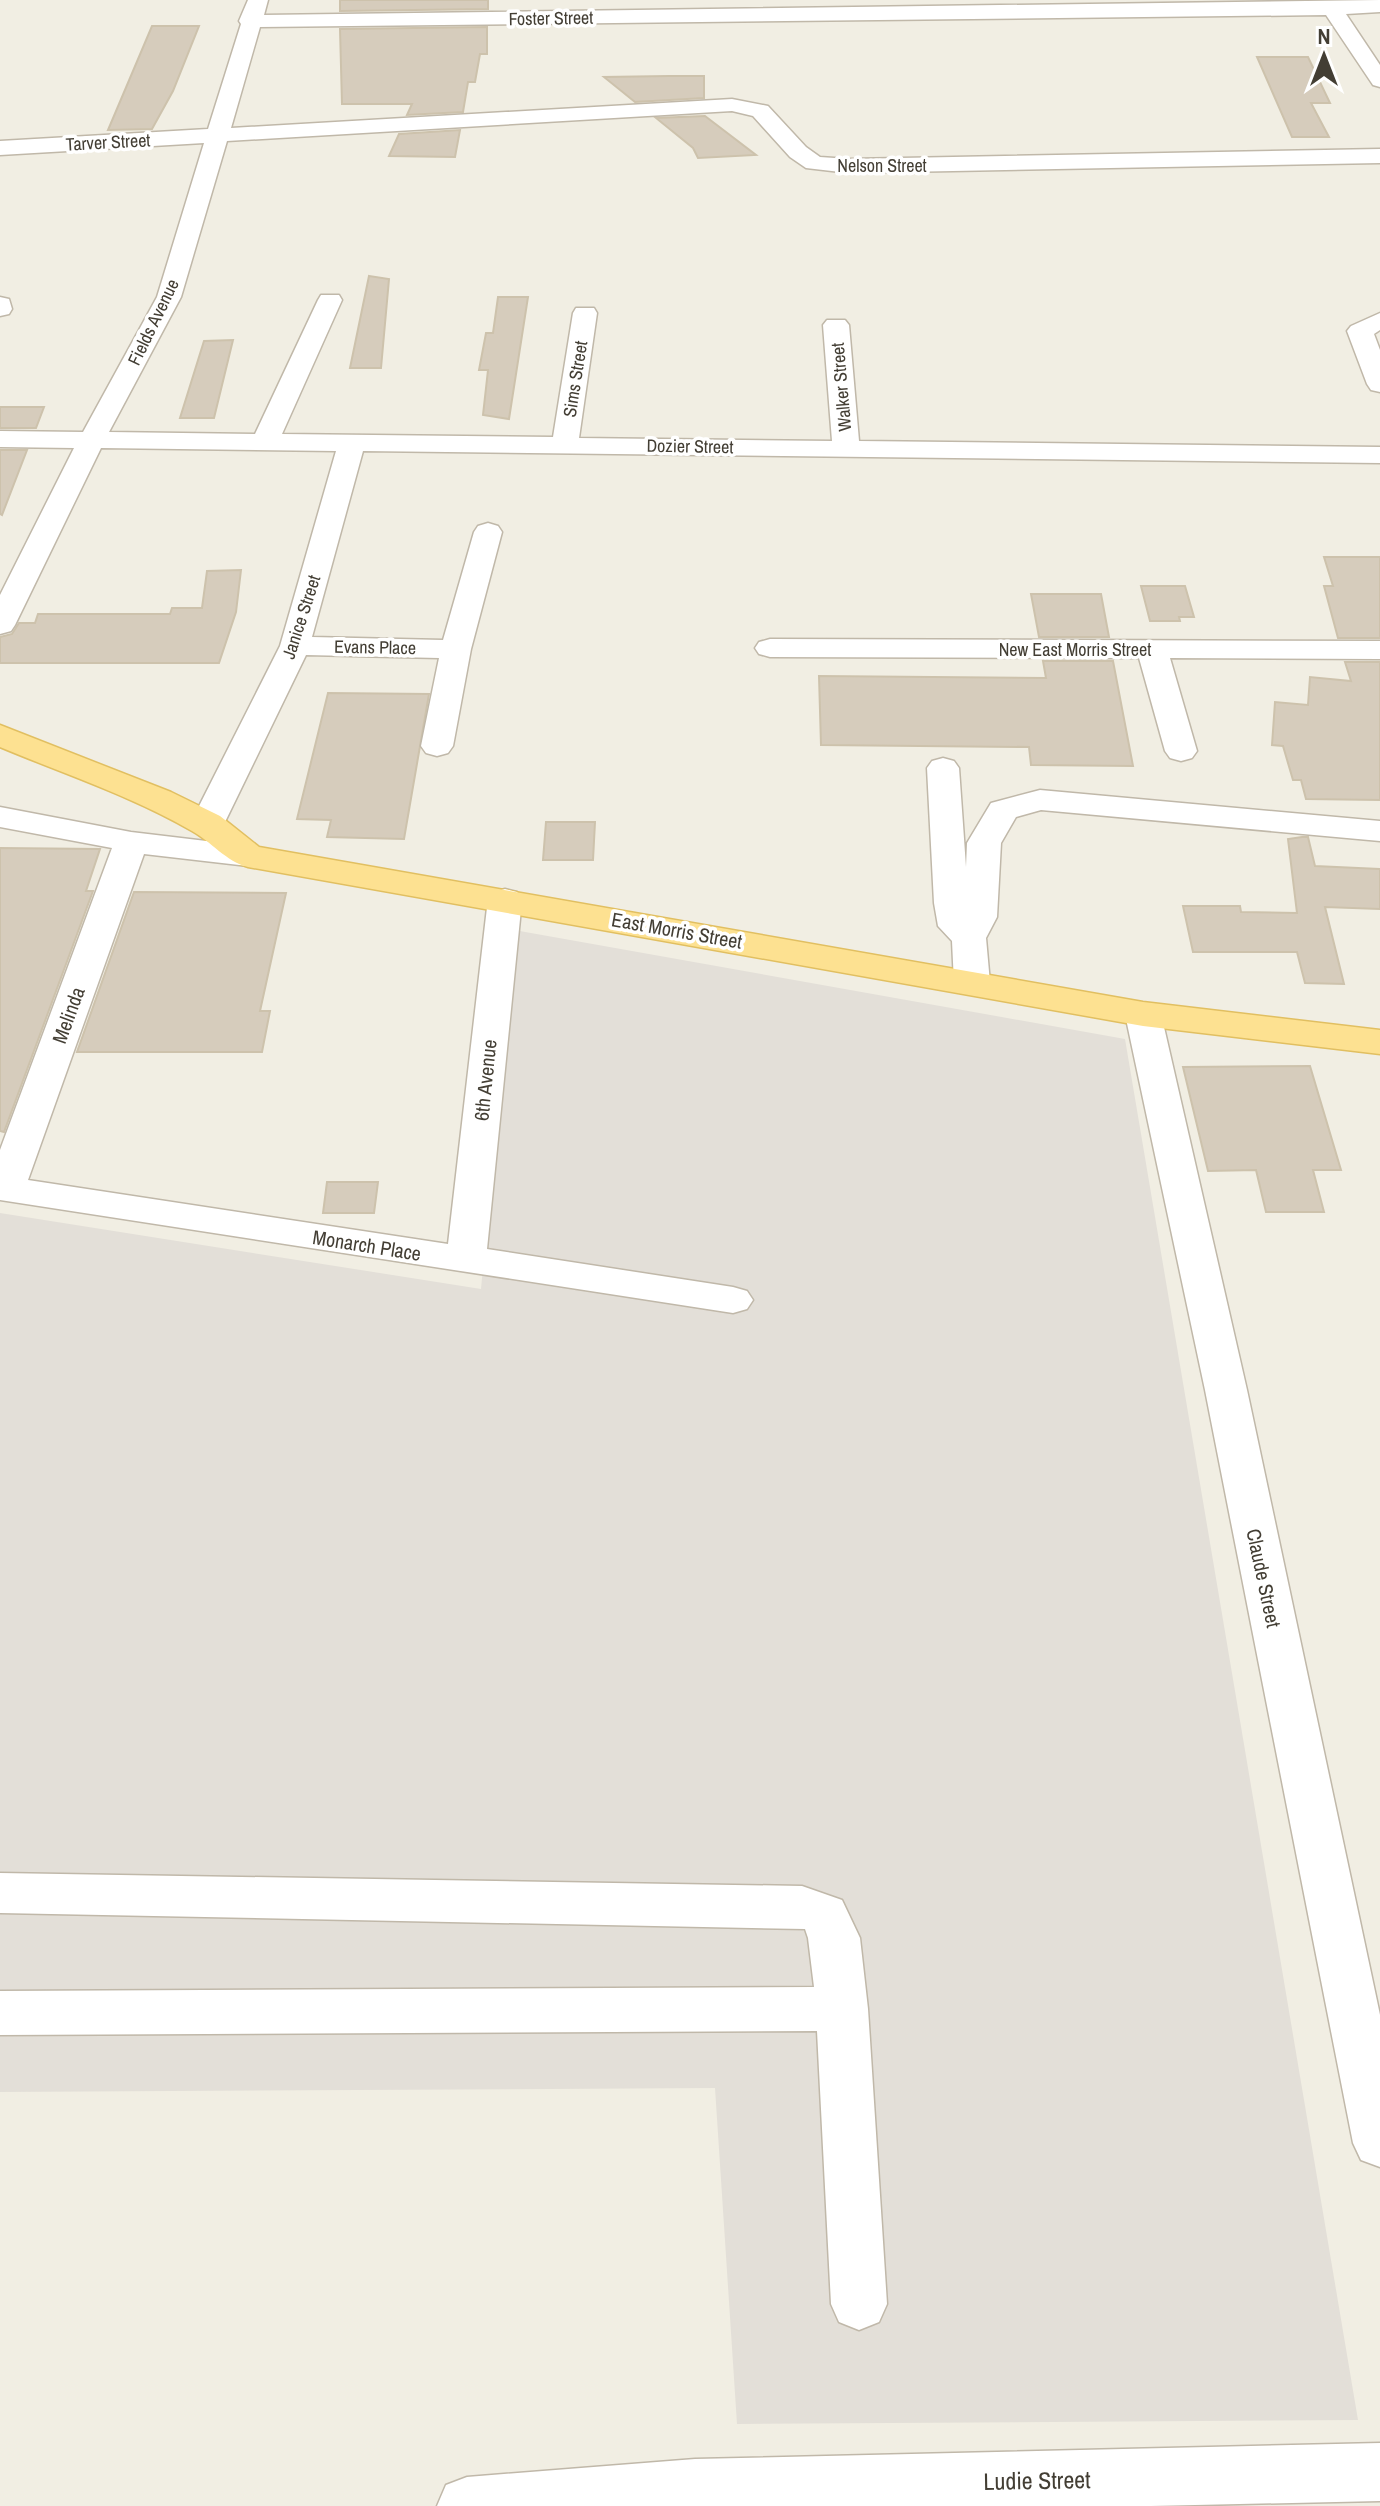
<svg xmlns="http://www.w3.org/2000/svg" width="1380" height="2506" font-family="'Archivo Narrow',sans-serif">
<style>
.industrial{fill:#e3dfd8}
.building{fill:#d6ccbc;stroke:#cdc2ac;stroke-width:2}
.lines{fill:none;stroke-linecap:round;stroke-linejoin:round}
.minor-casing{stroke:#c0b8a9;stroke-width:3}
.major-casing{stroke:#e1bf61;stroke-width:3}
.minor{fill:#fff;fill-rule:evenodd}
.major{fill:#fde191;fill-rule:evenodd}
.labels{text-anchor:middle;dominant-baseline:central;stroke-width:7;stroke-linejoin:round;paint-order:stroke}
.far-street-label{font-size:18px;fill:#433e34;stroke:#fff}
.street-label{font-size:20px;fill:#433e34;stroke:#fff}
.near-street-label{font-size:24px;fill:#433e34;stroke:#fff}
</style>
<rect width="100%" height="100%" fill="#f1eee3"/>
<path class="industrial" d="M514 930 1125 1039 1358 2420 737 2424 715 2088 0 2092V1213L481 1289Z"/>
<path class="building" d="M340 0H488V9L340 11Z
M152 26H199L173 91 152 129 108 130Z
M487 27V54H480L475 82H468L463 112 407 115 412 104H342L340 29Z
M1257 57H1308L1330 103H1311L1329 137H1292Z
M669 76H704V98L635 102 604 77Z
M705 116 756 155 698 158 693 148 656 118Z
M460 130 455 157 389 156 399 134Z
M369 276 389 279 381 368H350Z
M498 297H528L509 419 483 415 488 370H479L486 333H493Z
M233 340 214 418H180L204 341Z
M0 407H44L36 428H0Z
M0 450H27L2 515 0 514Z
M1324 557H1380V638H1338L1324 586H1333Z
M241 570 236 612 219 663H0V637L12 634 19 623H35L38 614H170L172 608H202L207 571Z
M1141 586H1185L1194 617H1179L1180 621H1150Z
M1031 594H1101L1109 637H1039Z
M1043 661H1113L1133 766 1031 765 1029 747 821 745 819 676 1046 678Z
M1345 662H1380V800L1306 799 1301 780H1293L1283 746 1272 745 1275 702 1308 705 1310 677 1351 681Z
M328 693 429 694 404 839 327 837 331 820 297 819Z
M546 822H595L593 860H543Z
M1302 837H1308L1315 866 1380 869V909L1325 907 1344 984 1305 983 1297 952H1193L1183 906H1240L1241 912 1297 913 1288 839Z
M0 848 100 849 86 891H93L4 1132 0 1131Z
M134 892 286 893 260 1011H270L262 1052H77Z
M1310 1066 1341 1170H1313L1324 1212H1266L1256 1170 1208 1171 1183 1067Z
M327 1182H378L374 1213H323Z"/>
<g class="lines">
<defs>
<path id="minor" d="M248 0H268L264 15 1380 0V12L1346 14 1380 65V87L1373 85 1326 15 260 27 231 128 732 99 768 106 806 147 820 157 849 159 1380 149V163L849 173 806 168 790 157 753 116 732 111 227 141 181 297 109 432 255 434 318 300 321 295H339L342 300 282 434 553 437 573 313 576 308H594L597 313 579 438 832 441 823 325 827 320H845L849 325 859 441 1380 447V463L363 451 312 637 443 640 474 532 478 526 488 523 498 526 502 532 471 649 453 746 448 753 437 756 426 753 421 746 439 658 306 655 224 824 219 831 207 834 195 831 190 824 280 646 336 451 101 448 15 625 11 631 0 634V595L74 448 0 447V431L83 432 157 297 204 143 0 155V141L208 129 241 24 239 21Z
M0 297 9 299 12 309 9 314 0 316Z
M1380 313V330L1374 334 1380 350V392L1371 390 1367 384 1347 331 1351 326Z
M770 639 1380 641V659L1170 658 1197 751 1192 758 1181 761 1170 758 1165 751 1139 658 770 657 759 654 755 648 759 642Z
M943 758 954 761 959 768 966 867 967 843 991 803 1040 790 1380 821V841L1041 810 1016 817 1001 843 997 917 986 938 990 983 985 991 972 994 959 991 954 983 952 941 938 926 934 903 927 768 932 761Z
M0 807 131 832 248 846 260 849 265 856 260 863 248 866 144 854 28 1180 448 1244 488 899 493 892 505 889 517 892 522 899 487 1249 733 1287 747 1291 753 1300 747 1309 733 1313 0 1200V1150L112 848 0 827Z
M1143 1003 1156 1006 1161 1014 1247 1390 1380 2015V2167L1361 2160 1353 2143 1205 1390 1125 1014 1130 1006Z
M0 1873 802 1886 842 1900 860 1938 868 2009 887 2304 879 2322 859 2330 839 2322 831 2304 817 2031 0 2035V1991L814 1987 808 1938 805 1929 0 1913Z
M1380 2443V2501L1151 2506H437L446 2485 467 2477 695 2459Z"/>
<path id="major" d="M0 725 171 792 220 816 259 847 1143 1002 1380 1030V1054L1143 1026 248 867C225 861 212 842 192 831 132 796 64 774 0 747Z"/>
</defs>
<use href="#minor" class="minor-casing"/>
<use href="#major" class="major-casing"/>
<use href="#minor" class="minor"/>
<use href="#major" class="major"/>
</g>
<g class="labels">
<g class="far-street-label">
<text transform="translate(551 18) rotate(-1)">Foster Street</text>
<text transform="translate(108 142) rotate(-3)">Tarver Street</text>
<text x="882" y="165">Nelson Street</text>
<text transform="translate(153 322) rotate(-64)">Fields Avenue</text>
<text transform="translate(575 379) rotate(-81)">Sims Street</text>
<text transform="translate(841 387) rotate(-95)">Walker Street</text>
<text transform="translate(690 446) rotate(1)">Dozier Street</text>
<text transform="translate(301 617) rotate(-72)">Janice Street</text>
<text transform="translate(375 647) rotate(1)">Evans Place</text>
<text x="1075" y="649">New East Morris Street</text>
</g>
<g class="street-label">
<text transform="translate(677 930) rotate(10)">East Morris Street</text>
<text transform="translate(68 1015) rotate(-70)">Melinda</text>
<text transform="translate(485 1080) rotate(-84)">6th Avenue</text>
<text transform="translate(367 1245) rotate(9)">Monarch Place</text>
<text transform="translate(1264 1578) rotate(78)">Claude Street</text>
</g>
<g class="near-street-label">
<text transform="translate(1037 2480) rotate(-1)">Ludie Street</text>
</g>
</g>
<g transform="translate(1324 56)" stroke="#ffffff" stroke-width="6" paint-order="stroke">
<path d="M0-6L14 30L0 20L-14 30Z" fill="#433e34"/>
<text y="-12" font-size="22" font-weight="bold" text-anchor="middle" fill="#433e34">N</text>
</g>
</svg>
